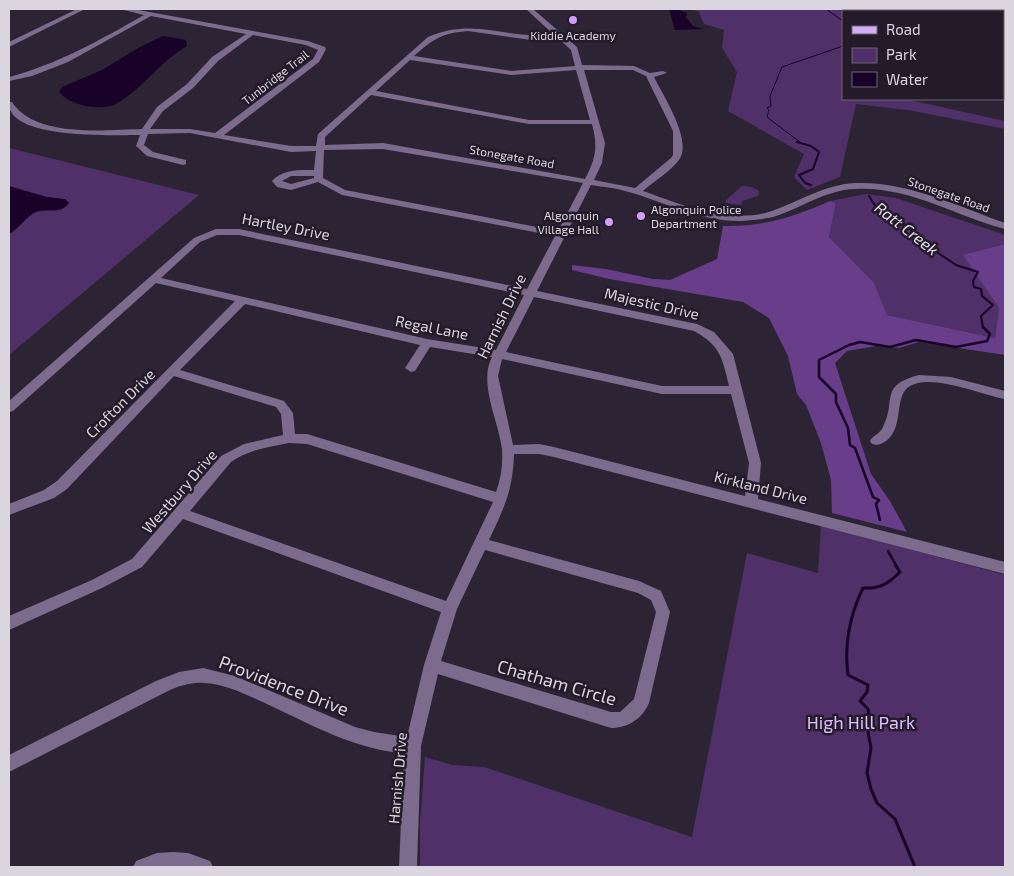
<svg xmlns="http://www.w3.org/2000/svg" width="1014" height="876" font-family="'Exo 2',sans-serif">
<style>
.green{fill:#503069}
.forest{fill:#683d89}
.water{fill:#180227}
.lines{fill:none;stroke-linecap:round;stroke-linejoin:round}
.stream-far3{stroke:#180227;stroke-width:1}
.stream-far2{stroke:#180227;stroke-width:2}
.stream-far1{stroke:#180227;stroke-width:2.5}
.stream{stroke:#180227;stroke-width:3}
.minor{fill:#7d6b8d;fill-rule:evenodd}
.major{fill:#d2acf5;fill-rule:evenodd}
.poi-dot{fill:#d19dfe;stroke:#231b2a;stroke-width:2}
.labels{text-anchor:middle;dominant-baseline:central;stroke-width:5;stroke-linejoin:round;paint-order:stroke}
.far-poi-label{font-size:12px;fill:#dad5df;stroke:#231b2a}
.far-street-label{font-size:12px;fill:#dad5df;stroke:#231b2a}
.street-label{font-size:15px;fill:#dad5df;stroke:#231b2a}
.water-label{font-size:16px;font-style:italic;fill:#e5daf0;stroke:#231b2a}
.near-street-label{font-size:18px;fill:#dad5df;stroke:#231b2a}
.near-park-label{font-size:18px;fill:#e0bfff;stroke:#231b2a}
</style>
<rect width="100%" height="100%" fill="#2c2434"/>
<path class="green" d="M691 9H882L881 11H843V99H905L1005 121V129L908 110 856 104 840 177 807 190 794 177 804 154 728 111 737 72 722 48 724 30 704 24 699 12Z
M9 148 199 195 9 355Z
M742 186 752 187 759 191 758 196 742 201 741 205 725 203 726 200Z
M866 194 896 198 1005 235V244L964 256 999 308 995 338 887 315 873 283 829 237 836 203 830 201Z
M821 525 1005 575V867H420V824L425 757 452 765 484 767 692 837 747 553 818 573Z"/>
<path class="forest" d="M830 201 836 203 829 237 874 283 887 315 995 338 999 308 963 255 1005 244V355L919 342 899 348 876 346 847 351 835 363 871 474 890 501 907 532 832 513 831 480 821 443 806 405 797 394 788 356 769 318 743 302 609 279 572 270V265L606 269 653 279 670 280 717 259 723 226C762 227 794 217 830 201Z"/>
<path class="water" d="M669 9H677L687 13 686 17 693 26 703 29 675 30Z
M163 36 186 40 187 46C160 61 143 89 116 104 107 109 95 107 85 106 74 103 66 100 59 92L62 87 102 70 140 47Z
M9 186 47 197 65 199 69 203C60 215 48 208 36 212 26 216 19 229 9 234Z"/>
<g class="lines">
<path class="stream-far3" d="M826 9 843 21
M801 143 767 117 769 110 767 108 771 106 770 96 782 67 843 46"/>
<path class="stream-far2" d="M797 142 811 146 819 152 813 169 799 175 805 183 811 185
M869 196 876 207 896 216 901 223 917 234 923 243 956 265 978 272 973 281 974 287 981 289 982 296 993 305 981 316 983 328"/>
<path class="stream-far1" d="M880 520 876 504 879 500 873 497 855 448 850 445 848 428 836 402V394L819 377V360L849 345 860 342 890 347 916 340 956 347 987 341 990 334 983 327
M888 551 897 567"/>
<path class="stream" d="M896 566 900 572C888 584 880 589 863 588 850 615 844 645 848 675L868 685 867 692 860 701 868 709 869 715 866 721 871 748 867 773 871 789 877 803 895 819 915 867"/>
<path class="minor" d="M77 9H85L9 47V42Z
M120 9H133L308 41 325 47 326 49 319 62 224 135 291 146H316L318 134 428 37C476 16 507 41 553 34L526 9H533L577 47 582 65 634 66 650 73 663 71 667 73 654 77C663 96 693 140 679 160 670 172 654 181 643 191 682 205 730 225 772 211 800 201 824 185 855 183 907 181 958 206 1005 223V229C955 216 909 186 855 189 826 190 803 207 776 216 767 219 753 220 742 221 702 222 667 203 629 192 617 188 603 187 591 185L537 291 697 324 714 332 733 354 761 463 758 499 1005 562V574L554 457 539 454H514C513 490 504 508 489 540L639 581 661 591 670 612 649 703C642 719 628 728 611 728L438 674 421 746 417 867H399L404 753C356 750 312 725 269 705 249 696 227 684 204 683 191 682 179 686 168 691L9 772V755L156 681 179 672 203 668 235 676 355 727 374 732 407 737 424 665 441 612 183 519 142 567 102 588 9 630V616L92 580 132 559 221 456 244 444 283 435 281 414 276 407 174 376 67 489 54 498 9 515V504L44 490 57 481 235 301 156 283 13 411 9 412V401L194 238 216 229H239L527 289 555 236 342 195 318 182 291 190 277 187 272 181C283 169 299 170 314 170L316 151 291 152 190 133 148 134 144 145 153 152 186 160V164L183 165 147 156 136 146 140 135C114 135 6 140 9 102H12C35 138 104 130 142 129L157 107 187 84 212 57 246 34 151 16 68 62 32 76 9 81V77C58 64 100 40 144 15ZM468 31 531 40 558 38 571 50 575 66 511 71 414 56C433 39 442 33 468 31ZM253 35 306 45 318 50 313 59 215 133 190 129H150L163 111 193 88 218 61ZM410 60 511 75 576 70 590 120H529L376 91ZM584 70H633L646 76 673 131V155L671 158 635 188 594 180 602 163 605 143ZM371 95 529 124H592C598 147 596 158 585 179L383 143 325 145V137ZM383 149 583 183 558 231 345 190 323 178 324 150ZM291 176H314V178L291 184 282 181ZM217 235H239L524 295 496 350 427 339 161 278 200 242ZM534 297 694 331C721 346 722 358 729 386H662L506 352ZM245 304 420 345 405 368 411 372 415 371 430 347 492 357C478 383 499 422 502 449 503 464 501 479 496 492L307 434H295L293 413 284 401 180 370ZM502 359 662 394H731L749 463 745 496 554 447 539 444 513 445 498 376ZM289 443 307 444 493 502 446 601 190 511 231 462C248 450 268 447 289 443ZM485 550 638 593 651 600 656 612 634 699 620 712H611L441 661 457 609Z
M919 375 951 377 1005 391V399C982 395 931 373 910 386 893 396 905 427 886 441 881 444 878 446 872 444L870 441C873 435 880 434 883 427 897 400 878 386 919 375Z
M173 852 188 853 210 861 213 867H133L136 861 157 853Z"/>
<path class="major" d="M934 9H971L976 11H939Z
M1003 16H1005V20H1003Z"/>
</g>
<g class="poi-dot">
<circle cx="573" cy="20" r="5"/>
<circle cx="641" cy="216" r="5"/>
<circle cx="609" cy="222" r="5"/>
</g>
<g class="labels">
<g class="far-poi-label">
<text x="573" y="35">Kiddie Academy</text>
<text x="651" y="209" text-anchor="start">Algonquin Police<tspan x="651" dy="14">Department</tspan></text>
<text x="599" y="215" text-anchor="end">Algonquin<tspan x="599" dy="14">Village Hall</tspan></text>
</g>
<g class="far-street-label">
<text transform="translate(275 77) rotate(-38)">Tunbridge Trail</text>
<text transform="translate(512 156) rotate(10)">Stonegate Road</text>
<text transform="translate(949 194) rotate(19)">Stonegate Road</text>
</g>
<g class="street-label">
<text transform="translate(286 226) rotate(11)">Hartley Drive</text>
<text transform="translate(652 303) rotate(13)">Majestic Drive</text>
<text transform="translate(501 316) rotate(-64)">Harnish Drive</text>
<text transform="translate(432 327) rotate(11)">Regal Lane</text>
<text transform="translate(120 403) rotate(-45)">Crofton Drive</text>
<text transform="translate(761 487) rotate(14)">Kirkland Drive</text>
<text transform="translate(179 491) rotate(-49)">Westbury Drive</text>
<text transform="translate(397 778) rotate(-85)">Harnish Drive</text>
</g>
<g class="water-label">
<text transform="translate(907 228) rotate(38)">Ratt Creek</text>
</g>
<g class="near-street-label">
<text transform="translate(557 682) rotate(16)">Chatham Circle</text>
<text transform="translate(284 685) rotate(21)">Providence Drive</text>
</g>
<g class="near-park-label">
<text x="861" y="722">High Hill Park</text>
</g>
</g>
<rect width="1014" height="876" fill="none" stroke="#dad5df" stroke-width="20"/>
<rect x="842" y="10" width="162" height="90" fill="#231b2a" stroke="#6c6572"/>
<rect x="852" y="26" width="25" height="8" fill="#d2acf5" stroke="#6c6572"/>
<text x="886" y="35" font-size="15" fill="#dad5df">Road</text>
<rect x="852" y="48" width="25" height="15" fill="#503069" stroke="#6c6572"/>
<text x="886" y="60" font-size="15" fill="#dad5df">Park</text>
<rect x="852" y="72" width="25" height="15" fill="#180227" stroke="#6c6572"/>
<text x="886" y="85" font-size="15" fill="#dad5df">Water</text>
</svg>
